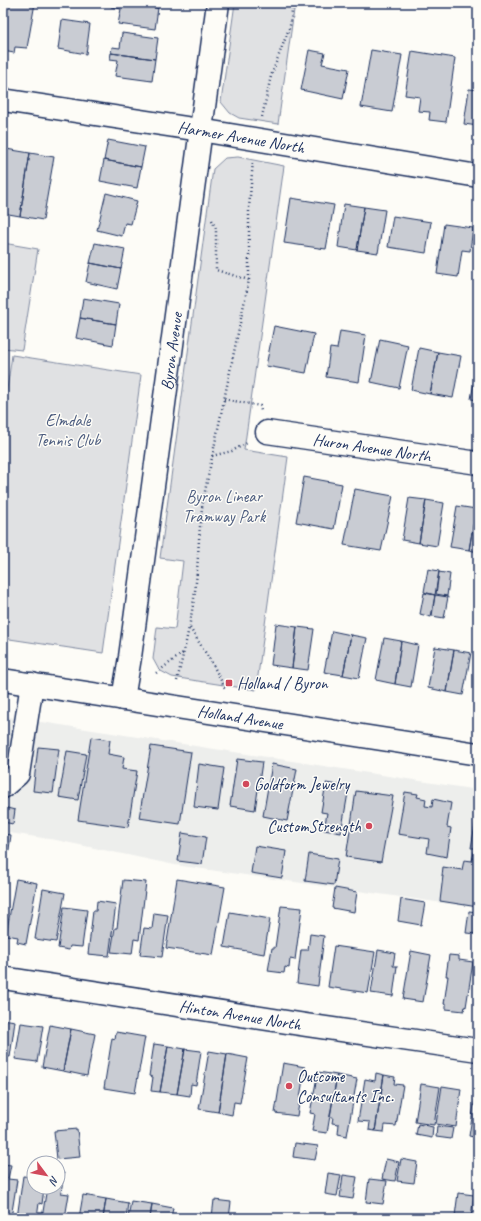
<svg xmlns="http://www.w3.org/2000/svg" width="481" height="1221" font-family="Caveat,sans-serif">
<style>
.built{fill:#edeeec}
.green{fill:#e0e1e3;stroke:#7e88a0}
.building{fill:#c9ccd3;stroke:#1b2f5e}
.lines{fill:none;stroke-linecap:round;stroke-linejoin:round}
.minor-casing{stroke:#1b2f5e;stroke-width:25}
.path{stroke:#1b2f5e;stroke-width:2.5;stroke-dasharray:1 3;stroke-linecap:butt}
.minor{stroke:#fdfcf7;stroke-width:22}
.poi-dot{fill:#d1495b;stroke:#fdfcf7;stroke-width:1.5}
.labels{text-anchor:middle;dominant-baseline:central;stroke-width:3;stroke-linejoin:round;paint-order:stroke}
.street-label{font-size:17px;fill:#1b2f5e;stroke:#fdfcf7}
.park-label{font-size:17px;fill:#4c5c7f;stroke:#fdfcf7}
.poi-label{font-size:17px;fill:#1b2f5e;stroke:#fdfcf7;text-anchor:start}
</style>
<rect width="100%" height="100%" fill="#fdfcf7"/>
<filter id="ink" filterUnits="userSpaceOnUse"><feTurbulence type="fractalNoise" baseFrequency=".025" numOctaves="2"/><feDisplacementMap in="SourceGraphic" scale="8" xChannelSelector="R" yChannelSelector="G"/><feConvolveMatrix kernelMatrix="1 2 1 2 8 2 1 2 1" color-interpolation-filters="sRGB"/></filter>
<g filter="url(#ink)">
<path class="built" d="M3 716 478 790V908L175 865 56 840 3 832Z"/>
<path class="green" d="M235 3H295L278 124 239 118 230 113 221 102Z
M238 157 284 166 244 450 288 457 256 690 172 677 159 670 153 659 157 627 175 629 183 561 160 558 213 169 225 158Z
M3 243 38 249 22 350 3 348Z
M12 355 141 375 103 653 3 638V417Z"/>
<path class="building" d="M3 3H35L27 48 15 47 14 53 3 51Z
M112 3H127L158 8 155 29 118 24 121 9 111 7Z
M127 3H159L158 8Z
M62 20 90 24 86 54 58 49Z
M122 33 158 38 155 59 111 53 112 47 120 48Z
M309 50 325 53 322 64 349 69 343 99 301 90Z
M371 50 402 55 392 112 361 107Z
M412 51 455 58 446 122 429 120 430 112 418 111 420 97 405 95Z
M111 53 155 59 152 81 115 76 118 60 110 59Z
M469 89 478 90V126L464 124Z
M108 140 145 147 141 167 104 160Z
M6 149 30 153 20 216 3 213V166Z
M30 153 54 157 43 220 20 216Z
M104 160 141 167 137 188 100 181Z
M106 193 137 201 131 224 125 223 122 236 97 230Z
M291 198 334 205 326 249 284 243Z
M344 204 364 207 357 250 338 247Z
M364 207 385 210 378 253 357 250Z
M393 216 431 222 426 253 388 247Z
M444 224 473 228 470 251 462 250 458 277 437 274Z
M95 243 125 249 121 269 90 263Z
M90 263 121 269 117 289 86 282Z
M83 298 119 304 116 324 80 318Z
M80 318 116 324 113 345 76 338Z
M274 326 314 334 306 373 266 366Z
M340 331 366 335 359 382 326 377 330 348 337 349Z
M380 339 408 345 399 388 371 382Z
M419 348 438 352 430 394 411 390Z
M438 352 461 356 453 398 430 394Z
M478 360V400L471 399Z
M304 477 342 484 334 529 296 522Z
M355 489 393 496 381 551 344 545Z
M409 498 426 500 419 543 402 540Z
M426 500 444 503 437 546 419 543Z
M457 506 476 509 469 550 450 547Z
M476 509 478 510V552L469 550Z
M428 569 439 571 435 595 424 592Z
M439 572 450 574 447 596 436 594Z
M424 593 435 595 431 617 420 614Z
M435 595 448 597 444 618 432 616Z
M276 624 297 627 292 668 271 665Z
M297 627 314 629 308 670 292 668Z
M332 631 351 635 343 675 324 672Z
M351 635 367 638 359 678 343 675Z
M384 638 401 641 395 684 376 680Z
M401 641 418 645 411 687 395 684Z
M435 647 454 650 447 692 428 688Z
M454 650 471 653 463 695 447 692Z
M91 737 110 740 108 754 124 757 122 769 137 771 128 827 78 820Z
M151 746 191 752 180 824 139 818Z
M38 747 59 749 53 793 33 791Z
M67 751 86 754 78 800 59 797Z
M237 759 262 762 255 810 230 806Z
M199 764 224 768 218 810 194 807Z
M272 764 297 769 287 821 263 816Z
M326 783 349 787 341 833 324 830 327 813 321 812Z
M356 791 393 796 381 862 346 857Z
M405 792 418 794 417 797 426 799 425 806 432 807 433 799 451 803 447 827 451 828 447 857 427 853 429 839 398 834Z
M3 807 15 810 13 824 3 822Z
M477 813H478V907L440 901 443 876H442L443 867 462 870 464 860 472 861 475 848H471Z
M182 833 206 837 202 864 178 861Z
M3 834 11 835 8 856H3Z
M255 846 286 851 282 878 251 873Z
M309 854 338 859 334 885 305 881Z
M3 856H8L4 878H3Z
M16 879 37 883 26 944 17 942 18 937 6 935Z
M177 879 225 887 213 955 166 948Z
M123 880 146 882 139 940 134 939 132 954 111 952 115 928H117Z
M335 888 357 892 354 912 332 908Z
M43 889 65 893 56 942 35 939Z
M401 899 425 903 421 925 398 921Z
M97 901 116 904 109 956 88 954 93 911H96Z
M281 906 302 908 295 960 290 959 289 968 285 967 284 973 268 971 272 948H275Z
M64 907 87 910 82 947 70 946 69 950 58 948Z
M469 911 478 912V934L466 933Z
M230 912 270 919 264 954 224 947Z
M154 913 168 915 162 957 140 955 144 928 152 929Z
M310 934 324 936 318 986 297 983 301 950H308Z
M334 946 375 952 368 993 328 987Z
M378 950 395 953 393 966H397L393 996 371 993Z
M411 951 431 955 423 1002 403 999Z
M449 955 459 956V960L473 962 466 1007 465 1006 464 1011 446 1009V1004H444L448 976H446Z
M3 1019 15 1021 10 1057 3 1056Z
M21 1023 43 1026 37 1062 15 1059Z
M50 1025 71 1029 63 1071 42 1067Z
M71 1029 95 1034 87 1076 63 1071Z
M116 1032 145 1037 135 1093 104 1088 112 1038 115 1039Z
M154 1044 168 1046 160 1092 151 1091 153 1077 149 1076Z
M168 1046 185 1049 177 1094 160 1092Z
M185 1049 201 1051 196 1085 191 1084 190 1096 177 1094Z
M209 1051 227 1054 218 1112 199 1109Z
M227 1054 248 1058 240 1103 234 1102 232 1115 218 1112Z
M283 1063 305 1067 297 1116 275 1113Z
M318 1072 337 1075 327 1133 312 1131 315 1114 310 1113Z
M376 1073 384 1075 375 1131 369 1130 370 1122 358 1121 365 1079 375 1081Z
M337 1075 357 1079 347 1136 338 1134 339 1124 332 1123 333 1117H330Z
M384 1075 395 1077 394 1084 403 1085 396 1126 385 1125 384 1132 375 1131Z
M421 1084 440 1087 434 1125 415 1122Z
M442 1086 461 1089 456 1127 436 1124Z
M475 1099H478V1138L469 1136Z
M418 1124 433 1127 432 1138 416 1135Z
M437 1126 453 1128 451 1139 436 1137Z
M77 1129 80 1157 57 1159 54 1131Z
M295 1143 318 1146 315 1160 293 1157Z
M386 1159 399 1162 395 1181 382 1179Z
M401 1159 417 1162 414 1183 397 1181Z
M3 1164 11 1165 8 1179 17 1180 11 1218H3Z
M58 1172 64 1173 61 1193 69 1194 65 1218H42L47 1187H58Z
M328 1173 341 1175 337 1196 325 1194Z
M343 1175 357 1177 353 1199 340 1197Z
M23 1176 34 1177V1187H40L44 1188 42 1204 39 1203 37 1218H17Z
M369 1179 387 1181 383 1204 366 1202Z
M458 1193 474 1195 471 1218 455 1216Z
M83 1195 106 1199 103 1218H79Z
M106 1199 128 1203 126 1218H103Z
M214 1200 231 1202 229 1218H206V1217H212Z
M131 1201 152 1204 150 1218H128Z
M152 1204 173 1208 171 1218H150Z"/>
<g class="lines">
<defs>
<g id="minor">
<path id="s1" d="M3 100 200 130 478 176"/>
<path id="s2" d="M267 432 478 463"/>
<path id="s3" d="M3 680 478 754"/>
<path id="s4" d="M123 699 130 657 218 3"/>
<path d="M3 787 18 774 32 684"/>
<path id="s5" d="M3 978 306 1025 478 1050"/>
</g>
</defs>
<use href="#minor" class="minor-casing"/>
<path class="path" d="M262 117 271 76 290 26 293 3
M212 220 216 229V270L249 280
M224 399 260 406 261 411
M212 456 232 451 247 443
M190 628 212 663 226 690
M156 673 183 653
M177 681C184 651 191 622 195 591 199 559 198 528 204 496L249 280V208L253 161"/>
<use href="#minor" class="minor"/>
</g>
</g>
<g class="poi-dot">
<rect x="225" y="679" width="8" height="8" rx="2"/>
<circle cx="246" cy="784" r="4"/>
<circle cx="369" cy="826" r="4"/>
<circle cx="289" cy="1086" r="4"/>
</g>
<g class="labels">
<g class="street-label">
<text stroke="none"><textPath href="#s1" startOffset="241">Harmer Avenue North</textPath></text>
<text stroke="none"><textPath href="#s4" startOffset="351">Byron Avenue</textPath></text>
<text stroke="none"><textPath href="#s2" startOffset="106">Huron Avenue North</textPath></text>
<text stroke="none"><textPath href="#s3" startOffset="240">Holland Avenue</textPath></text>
<text stroke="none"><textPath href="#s5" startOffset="240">Hinton Avenue North</textPath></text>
</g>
<g class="park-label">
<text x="68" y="420">Elmdale<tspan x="68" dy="20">Tennis Club</tspan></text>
<text x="224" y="496">Byron Linear<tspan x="224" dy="20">Tramway Park</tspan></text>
</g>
<g class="poi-label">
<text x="237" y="683">Holland / Byron</text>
<text x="254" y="784">Goldform Jewelry</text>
<text x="361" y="826" text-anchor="end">CustomStrength</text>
<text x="297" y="1076">Outcome<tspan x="297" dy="20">Consultants Inc.</tspan></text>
</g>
</g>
<rect width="481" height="1221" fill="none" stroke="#fdfcf7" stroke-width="16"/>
<rect x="8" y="8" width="465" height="1205" fill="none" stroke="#1b2f5e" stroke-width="1.5" filter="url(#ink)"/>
<g transform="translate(46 1175) rotate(122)"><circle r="19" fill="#fdfcf7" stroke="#a3aaba"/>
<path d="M0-3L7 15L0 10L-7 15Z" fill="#d1495b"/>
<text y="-6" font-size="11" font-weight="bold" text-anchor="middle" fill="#1b2f5e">N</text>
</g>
</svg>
